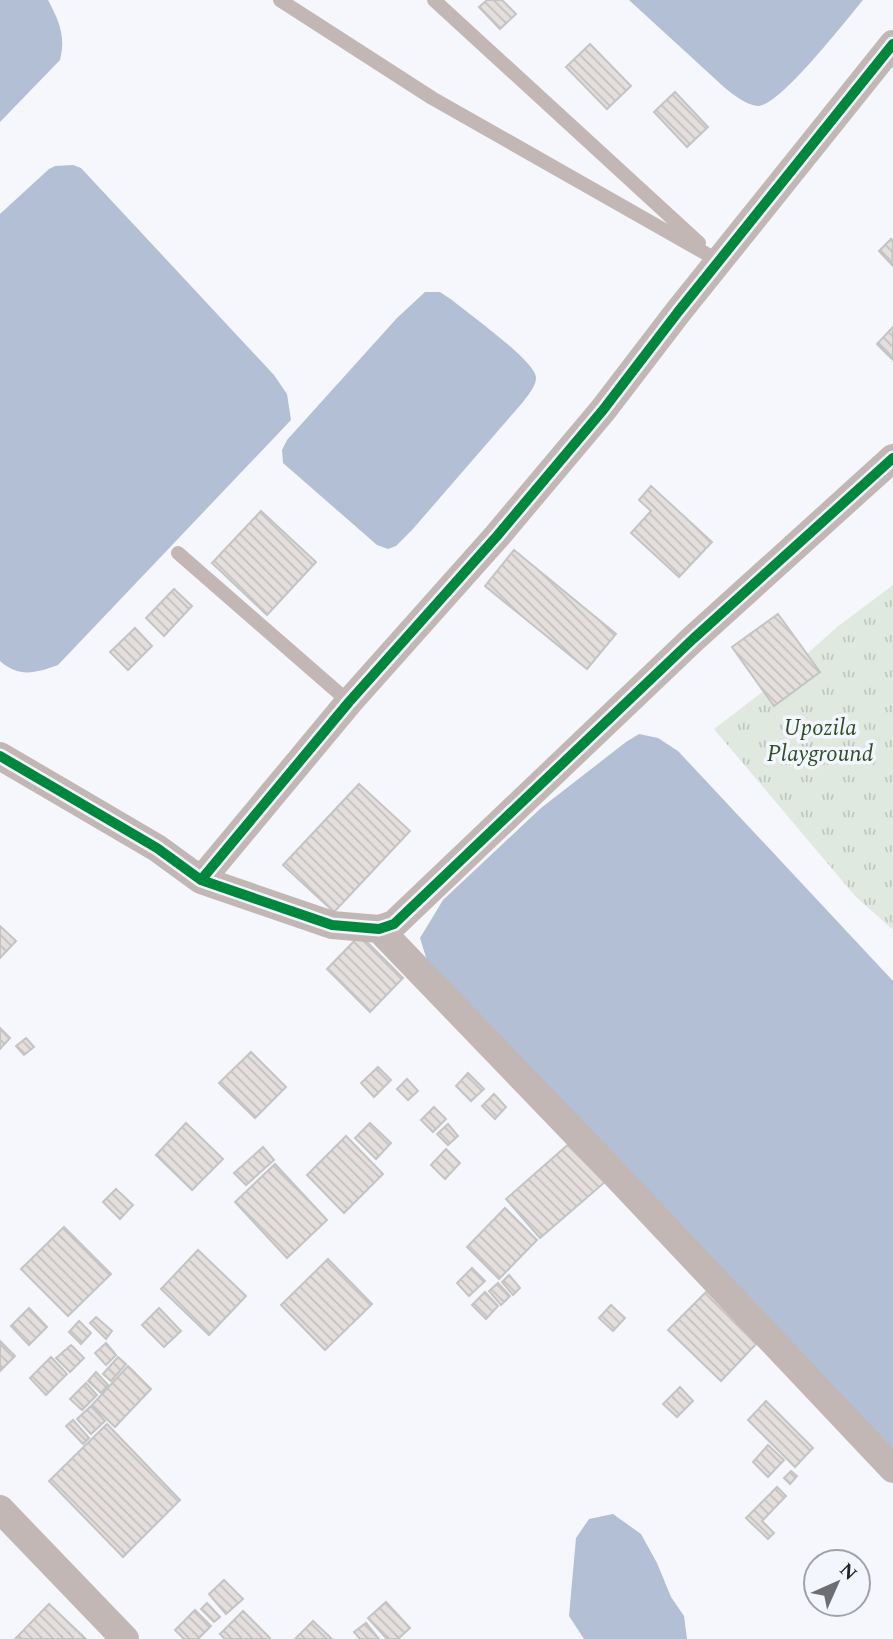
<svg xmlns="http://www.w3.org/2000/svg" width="893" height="1639" font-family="Spectral,serif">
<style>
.grass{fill:url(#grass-tufts)}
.water{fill:#b2bfd4}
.building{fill:url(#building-back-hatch);stroke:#c4c4c5;stroke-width:2}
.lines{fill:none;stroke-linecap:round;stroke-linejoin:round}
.service{stroke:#c2b7b5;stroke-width:14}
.minor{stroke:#c2b7b5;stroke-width:28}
.cycleway-casing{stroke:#f4f6fe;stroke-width:15}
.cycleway{stroke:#00873e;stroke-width:10}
.labels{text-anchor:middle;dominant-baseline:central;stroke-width:7;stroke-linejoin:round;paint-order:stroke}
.park-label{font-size:23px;font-style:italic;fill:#2e4f27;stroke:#f4f6fe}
</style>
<defs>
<pattern id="grass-tufts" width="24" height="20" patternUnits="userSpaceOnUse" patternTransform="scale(1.75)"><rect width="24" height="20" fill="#dfe9e0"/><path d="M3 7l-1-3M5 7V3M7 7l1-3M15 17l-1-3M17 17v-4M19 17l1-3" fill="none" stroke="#bfc8c0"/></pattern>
<pattern id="building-back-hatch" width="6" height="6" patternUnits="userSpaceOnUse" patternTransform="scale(1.75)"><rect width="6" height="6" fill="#e4dfdd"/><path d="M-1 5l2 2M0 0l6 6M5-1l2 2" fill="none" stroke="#c3bfbe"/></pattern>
</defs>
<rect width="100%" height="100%" fill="#f6f7fc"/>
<path class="grass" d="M893 585V930L855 896 714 729 778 680 837 627Z"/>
<path class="water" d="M0 0H48C59 21 66 36 60 60L0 122Z
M629 0H863C847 19 779 107 758 106 746 105 734 95 725 88Z
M73 165 81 168 274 375 287 394 291 420 58 665C36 673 19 678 0 661V214L49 169 55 166Z
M425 292H440L452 300C466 312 537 362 536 378 536 386 528 395 523 402L412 530 396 546 388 549 377 545 283 463 282 450 287 440 397 318Z
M639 734 658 738 678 751 893 981V1458L429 967 420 938 443 900 541 808 626 742Z
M613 1514 641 1534 657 1563 671 1597 684 1616 687 1639H584L569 1616 576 1538 589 1519Z"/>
<path class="building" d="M487 0H502L516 14 500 29 479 7Z
M590 44 631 86 607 109 566 67Z
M675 92 708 127 687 147 654 112Z
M891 239 893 241 892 265 879 251Z
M893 327V360L877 344Z
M651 486 712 542 679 577 631 533 651 511 639 500Z
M261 511 316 562 267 615 212 563Z
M514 550 616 634 587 669 485 586Z
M174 589 192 606 164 636 146 618Z
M778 614 820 672 774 706 732 647Z
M135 628 152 646 128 670 110 652Z
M359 784 410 831 334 912 283 865Z
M0 926 16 941 0 958Z
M360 935 403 978 370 1012 327 969Z
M0 1028 10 1038 0 1049Z
M26 1038 34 1047 24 1055 16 1046Z
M251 1052 286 1087 255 1118 219 1083Z
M378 1067 391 1080 374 1097 361 1083Z
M468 1073 484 1089 471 1101 456 1086Z
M407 1079 418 1091 408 1100 397 1089Z
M494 1094 506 1107 495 1119 482 1106Z
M434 1107 446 1119 433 1132 421 1120Z
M186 1123 223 1159 192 1190 156 1155Z
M370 1123 391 1143 376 1159 355 1138Z
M448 1124 458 1136 448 1145 437 1134Z
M346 1136 383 1174 344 1213 307 1175Z
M571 1142 605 1182 540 1238 506 1199Z
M263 1147 274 1160 246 1185 234 1173Z
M446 1149 460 1163 445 1179 431 1165Z
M275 1164 327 1220 287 1258 235 1202Z
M116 1189 133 1205 120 1219 103 1202Z
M505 1208 537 1240 499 1279 467 1247Z
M64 1227 111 1274 68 1316 21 1269Z
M198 1250 246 1296 209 1335 161 1289Z
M328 1259 372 1304 325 1350 281 1305Z
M472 1268 485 1281 469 1296 457 1283Z
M509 1275 520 1288 513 1295 502 1282Z
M498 1283 510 1296 501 1305 489 1291Z
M707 1291 758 1342 721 1381 668 1330Z
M485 1292 498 1306 486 1319 472 1305Z
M611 1305 625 1318 613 1331 599 1318Z
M29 1308 47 1327 29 1345 11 1326Z
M159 1308 181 1331 164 1347 142 1325Z
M96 1317 112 1331 106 1339 90 1323Z
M79 1321 91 1333 81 1344 69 1332Z
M0 1341 15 1356 0 1371Z
M106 1343 116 1355 106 1365 95 1353Z
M71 1345 84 1358 70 1372 56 1358Z
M51 1357 67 1374 46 1395 30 1378Z
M118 1357 126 1364 111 1381 103 1374Z
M128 1366 151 1389 115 1427 92 1405Z
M96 1372 108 1385 101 1393 88 1381Z
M86 1383 97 1395 82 1410 70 1399Z
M680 1387 693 1401 677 1417 663 1404Z
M766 1401 813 1448 795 1467 748 1420Z
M91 1406 105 1421 91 1434 77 1419Z
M73 1420 89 1438 83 1444 66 1426Z
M107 1424 180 1500 123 1557 49 1481Z
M768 1445 784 1460 768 1477 753 1462Z
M791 1471 797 1476 790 1484 784 1478Z
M777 1487 786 1496 762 1521 774 1533 768 1539 746 1518Z
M224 1580 243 1599 226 1614 209 1594Z
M386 1602 410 1628 398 1639H387L368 1618Z
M207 1603 220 1617 214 1622 201 1609Z
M49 1604 86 1639H15Z
M195 1610 211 1626 198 1639H184L175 1630Z
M243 1611 270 1638 269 1639H225L220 1634Z
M313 1621 332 1639H295Z
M366 1623 379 1639H360L354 1632Z"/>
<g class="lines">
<path class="service" d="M280 0 432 98 719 261
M434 0 699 243
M178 553 349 702"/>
<path class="minor" d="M0 756 157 848 201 880 332 925 379 929 394 924 693 639 893 458
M201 880 349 702 497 536 603 410 678 312 893 44
M379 929 610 1169 893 1469
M0 1509 125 1639"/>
<defs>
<path id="cycleway" d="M0 756 157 848 201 880 332 925 379 929 394 924 693 639 893 458
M201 880 349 702 497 536 603 410 678 312 893 44"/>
</defs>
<use href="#cycleway" class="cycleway-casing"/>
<use href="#cycleway" class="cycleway"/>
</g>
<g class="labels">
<g class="park-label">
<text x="820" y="728">Upozila<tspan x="820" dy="26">Playground</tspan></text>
</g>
</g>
<g transform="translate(837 1583) rotate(45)"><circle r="33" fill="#f4f6fe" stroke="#a0a2a8" stroke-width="2"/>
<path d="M0-5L12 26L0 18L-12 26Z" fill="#6d6e72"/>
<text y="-10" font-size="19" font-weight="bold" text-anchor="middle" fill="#232427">N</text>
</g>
</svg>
